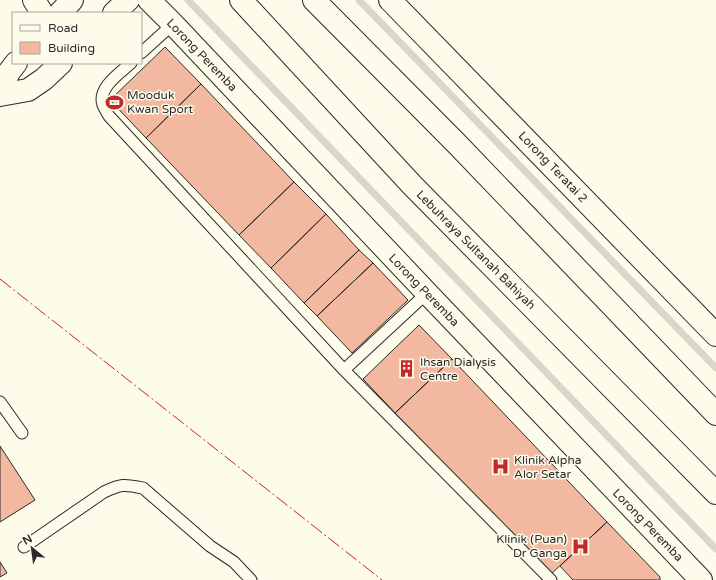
<svg xmlns="http://www.w3.org/2000/svg" width="716" height="580" font-family="'Varela Round',sans-serif">
<style>
.lines{fill:none;stroke-linecap:round;stroke-linejoin:round}
.stream{stroke:#d8d7c9;stroke-width:7}
.building{fill:#f2b8a0;stroke:#2b2b2b}
.service-casing{stroke:#2b2b2b;stroke-width:13}
.minor-casing{stroke:#2b2b2b;stroke-width:24}
.primary-casing{stroke:#2b2b2b;stroke-width:24}
.service{stroke:#fdfbea;stroke-width:11}
.minor{stroke:#fdfbea;stroke-width:22}
.primary{stroke:#fdfbea;stroke-width:22}
.power{stroke:#c62828;stroke-width:1;stroke-dasharray:14 3 2 3;stroke-linecap:butt}
.labels{text-anchor:middle;dominant-baseline:central;stroke-width:3;stroke-linejoin:round;paint-order:stroke}
.street-label{font-size:12px;fill:#2b2b2b;stroke:#fdfbea}
.poi-label{font-size:12px;fill:#2b2b2b;stroke:#fdfbea;text-anchor:start}
</style>
<rect width="100%" height="100%" fill="#fdfbea"/>
<g class="lines">
<path class="stream" d="M188 0 716 549
M359 0 716 368"/>
</g>
<path class="building" d="M165 47 201 84 146 138 110 100Z
M201 84 294 182 239 235 146 138Z
M294 182 326 214 271 268 239 235Z
M326 214 359 250 304 303 271 268Z
M359 250 373 263 317 316 304 303Z
M373 263 408 300 352 353 317 316Z
M419 325 452 359 395 413 363 379Z
M452 359 607 522 550 575 395 413Z
M0 446 35 500 0 522Z
M607 522 660 577V580H573L560 566Z
M0 562 7 573 0 577Z"/>
<g class="lines">
<defs>
<path id="service" d="M141 53 173 24
M131 63C120 73 97 88 103 105 105 109 107 113 109 116L344 370 551 580
M344 370 427 293
M0 402 22 433
M24 547 104 492C121 484 124 484 143 488L210 546 234 562 251 580"/>
<path id="minor" d="M34 0 42 13
M149 0 173 24 427 293 701 580
M390 0 716 335
M60 13 72 0
M114 13 128 0
M0 91 9 72 16 63
M0 95 28 90 44 79 61 63"/>
<path id="primary" d="M241 0 412 185 716 493
M314 0 457 144 716 414"/>
</defs>
<use href="#service" class="service-casing"/>
<use href="#minor" class="minor-casing"/>
<use href="#primary" class="primary-casing"/>
<use href="#service" class="service"/>
<use href="#minor" class="minor"/>
<use href="#primary" class="primary"/>
<path class="power" d="M0 279 382 580"/>
</g>
<defs>
<symbol id="stadium-bare" viewBox="-9 -9 18 18"><path d="M0-5a6.5 5 0 1 0 0 10a6.5 5 0 1 0 0-10ZM-3.5-1.8h7v3.6h-7Z" fill="#c62828" stroke="#fdfbea" stroke-width="2.5" paint-order="stroke"/></symbol>
<symbol id="building-bare" viewBox="-9 -9 18 18"><path d="M-4-6H4V6H1V3H-1V6H-4ZM-2.5-4.3h1.7v1.8h-1.7ZM.8-4.3h1.7v1.8H.8ZM-2.5-1h1.7V.8h-1.7ZM.8-1h1.7V.8H.8Z" fill="#c62828" stroke="#fdfbea" stroke-width="2.5" paint-order="stroke"/></symbol>
<symbol id="hospital-bare" viewBox="-9 -9 18 18"><path d="M-5-5h3v3.5h4V-5h3V5h-3V1.5h-4V5h-3Z" fill="#c62828" stroke="#fdfbea" stroke-width="2.5" paint-order="stroke"/></symbol>
</defs>
<g fill-rule="evenodd">
<use href="#stadium-bare" x="102" y="90" width="25" height="25"/>
<use href="#building-bare" x="394" y="356" width="25" height="25"/>
<use href="#hospital-bare" x="488" y="454" width="25" height="25"/>
<use href="#hospital-bare" x="568" y="534" width="25" height="25"/>
</g>
<g class="labels">
<g class="street-label">
<text transform="translate(202 55) rotate(46)">Lorong Peremba</text>
<text transform="translate(553 167) rotate(46)">Lorong Teratai 2</text>
<text transform="translate(476 250) rotate(45)">Lebuhraya Sultanah Bahiyah</text>
<text transform="translate(424 290) rotate(46)">Lorong Peremba</text>
<text transform="translate(648 525) rotate(46)">Lorong Peremba</text>
</g>
<g class="poi-label">
<text x="127" y="95">Mooduk<tspan x="127" dy="14">Kwan Sport</tspan></text>
<text x="420" y="362">Ihsan Dialysis<tspan x="420" dy="14">Centre</tspan></text>
<text x="514" y="460">Klinik Alpha<tspan x="514" dy="14">Alor Setar</tspan></text>
<text x="567" y="539" text-anchor="end">Klinik (Puan)<tspan x="567" dy="14">Dr Ganga</tspan></text>
</g>
</g>
<rect x="12" y="12" width="130" height="52" fill="#fdfbea" stroke="#a9a89e"/>
<rect x="20" y="25" width="20" height="6" fill="#fdfbea" stroke="#a9a89e"/>
<text x="48" y="32" font-size="12" fill="#2b2b2b">Road</text>
<rect x="20" y="42" width="20" height="12" fill="#f2b8a0" stroke="#a9a89e"/>
<text x="48" y="52" font-size="12" fill="#2b2b2b">Building</text>
<g transform="translate(32 548) rotate(331)" stroke="#fdfbea" stroke-width="3" paint-order="stroke">
<path d="M0-3L7 15L0 10L-7 15Z" fill="#2b2b2b"/>
<text y="-6" font-size="11" font-weight="bold" text-anchor="middle" fill="#2b2b2b">N</text>
</g>
</svg>
